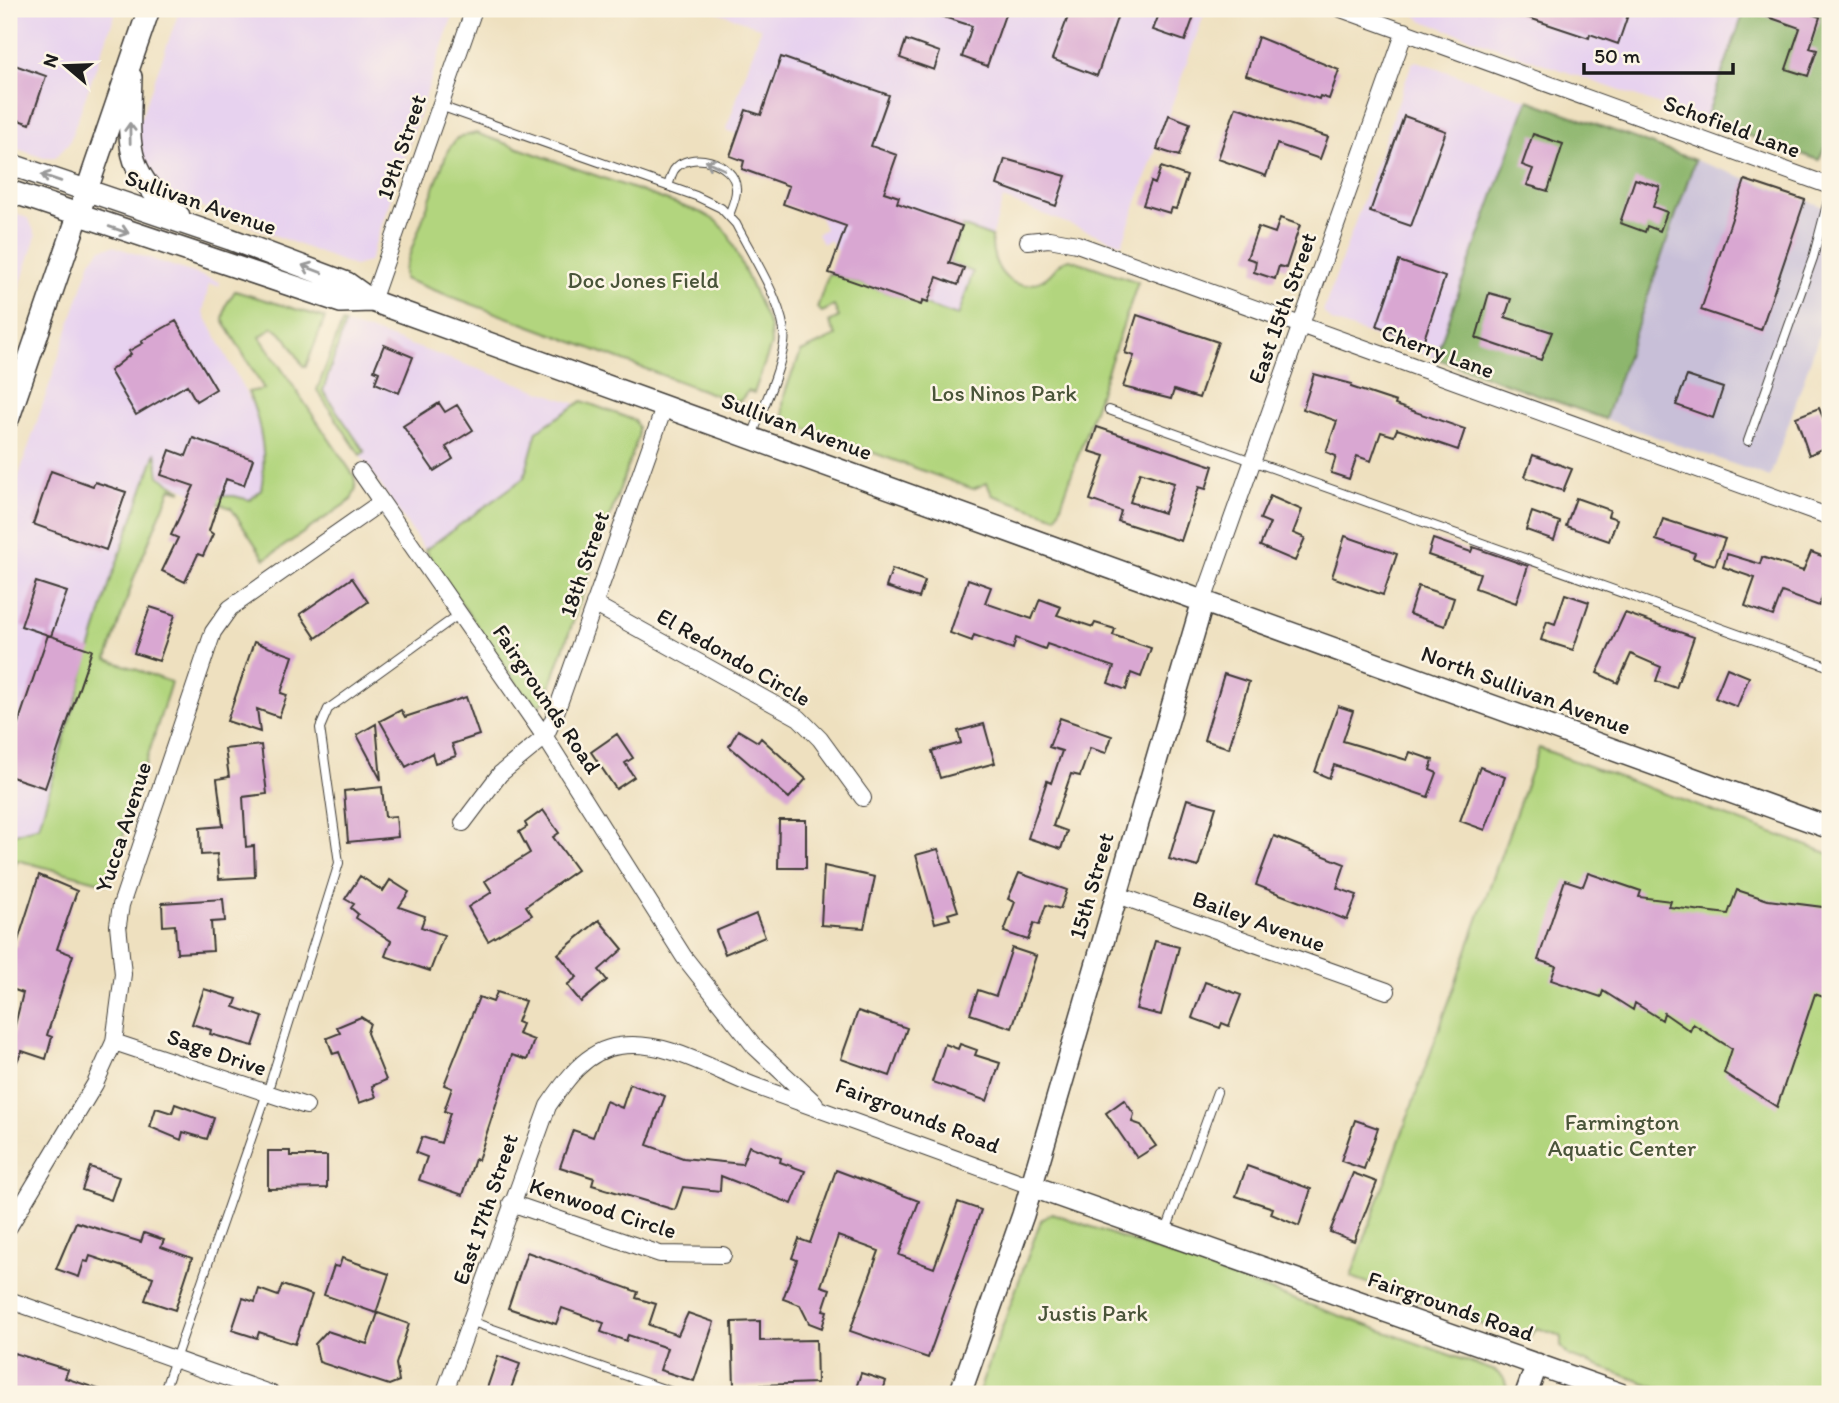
<svg xmlns="http://www.w3.org/2000/svg" width="1839" height="1403" font-family="Itim,sans-serif">
<style>
.built{fill:#e7d2ef}
.industrial{fill:#c8bfd8}
.green{fill:#b2d57e;stroke:#67784d;stroke-width:2}
.forest{fill:#8db66d;stroke:#546944;stroke-width:2}
.building{fill:#d9a7d2;fill-rule:evenodd}
.lines{fill:none;stroke-linecap:round;stroke-linejoin:round}
.lane-casing{stroke:#3c3934;stroke-width:10}
.street-casing{stroke:#3c3934;stroke-width:18}
.secondary-casing{stroke:#3c3934;stroke-width:24}
.lane{stroke:#fff;stroke-width:8}
.street{stroke:#fff;stroke-width:16}
.secondary{stroke:#fff;stroke-width:21}
.oneway{stroke:#999}
.labels{text-anchor:middle;dominant-baseline:central;stroke-width:5;stroke-linejoin:round;paint-order:stroke}
.street-label{font-size:23px;fill:#1c1c1c;stroke:#fcf5e5}
.park-label{font-size:23px;fill:#495439;stroke:#fcf5e5}
</style>
<rect width="100%" height="100%" fill="#fcf5e5"/>
<filter id="ink" filterUnits="userSpaceOnUse"><feTurbulence type="fractalNoise" baseFrequency=".0143" numOctaves="2"/><feDisplacementMap in="SourceGraphic" scale="14" xChannelSelector="R" yChannelSelector="G"/><feConvolveMatrix kernelMatrix="1 2 1 2 8 2 1 2 1" color-interpolation-filters="sRGB"/></filter>
<filter id="wash" filterUnits="userSpaceOnUse"><feTurbulence type="fractalNoise" baseFrequency=".00686" numOctaves="4" result="noise"/><feDisplacementMap in="SourceGraphic" scale="28" xChannelSelector="R" yChannelSelector="G"/><feGaussianBlur stdDeviation="1.57" result="paint"/><feColorMatrix in="noise" values="0 0 0 0 0 0 0 0 0 0 0 0 0 0 0 0 0 1.4 0 .05"/><feComposite in="paint" operator="in"/></filter>
<g filter="url(#wash)">
<rect width="100%" height="100%" fill="#eee0bf"/>
<path class="built" d="M9 9H117L69 143 56 157 44 158 9 146Z
M180 9H455L369 262 354 266 160 191 146 175 138 126Z
M710 9H1206L1122 244 1003 199 992 237 962 227 949 263 974 271 958 316 829 273 837 252 831 240 822 244 817 234 825 229 820 217 783 204 789 186 742 169 744 161 730 156 737 134 726 130 761 28Z
M1408 9H1745L1705 121 1423 21Z
M1417 61 1528 100 1435 358 1331 321 1323 312 1412 63Z
M9 210 29 219 36 236 9 320Z
M113 246 220 282 219 286 209 284 203 312 258 416 264 471 261 491 250 500 234 496H197L159 476 156 454 110 582 38 826 9 836V505L91 261 101 249Z
M345 324 377 333 579 405 537 431 524 478 425 550 360 455 364 452 323 391Z"/>
<path class="industrial" d="M1695 160 1830 209V304L1770 477 1605 419Z"/>
<path class="green" d="M476 133 702 213 718 222 729 236 770 327 771 345 754 393 748 391 740 401 729 400 404 279V270L448 150 457 138Z
M962 226 992 237C990 267 1011 298 1044 279 1055 273 1057 261 1070 259L1138 282 1057 517 992 495 987 483 973 489 788 422C773 407 795 369 801 352L836 336 829 322 839 317 834 306 822 312 817 308 829 273 958 316 973 272 949 263Z
M235 291 325 318 306 366H303L287 339 273 327 260 337 354 476 356 488 351 500 265 559 231 508 197 496H234L250 500 261 490C267 457 261 423 248 392L264 389 223 320 226 305Z
M342 323 345 324 323 391 365 452 360 455 317 390Z
M582 401 634 420 638 427V437L545 701 539 706 522 692 425 550 524 478 537 431Z
M156 452 159 476 182 491 171 488 135 575 107 659 171 682 108 884 17 860 9 882V836L39 826 110 582Z
M1539 748 1830 854V1394H1676L1569 1356 1561 1346V1336L1537 1328 1531 1335 1519 1338 1351 1277Z
M1052 1213 1495 1371 1504 1378 1509 1394H978L1041 1220Z"/>
<path class="forest" d="M1745 9H1809L1830 16V136L1819 160 1705 121Z
M1528 100 1695 160 1605 419 1435 358Z"/>
<g id="blocks">
<path class="building" d="M929 9H1007L987 66 962 57 972 26 928 12Z
M1071 9H1120L1097 76 1052 59Z
M1161 9H1173L1194 16 1185 41 1153 30Z
M1511 9H1630L1618 44 1590 34 1589 38 1511 12Z
M1751 9H1798L1820 17 1810 48 1817 50 1808 76 1786 69 1800 28 1751 11Z
M1258 37 1339 70 1329 99 1320 96 1319 99 1246 75Z
M906 40 940 52 934 70 900 58Z
M781 57 889 95 871 146 897 155 884 192 899 197 897 203 962 226 949 263 964 268 958 285 937 277 928 302 923 300 921 305 829 273 846 226 783 204 789 186 742 169 744 161 730 156 746 110 761 115Z
M9 63 46 76 30 124 9 117Z
M1236 107 1328 137 1320 159 1277 144 1266 176 1218 159Z
M1169 115 1190 123 1179 156 1157 149Z
M1404 116 1446 131 1411 226 1370 212Z
M1533 134 1563 144 1548 191 1527 185 1533 169 1522 165Z
M1005 159 1066 176 1056 206 997 185Z
M1161 167 1187 176 1176 209 1172 208 1170 213 1143 205 1151 182 1155 184Z
M1635 179 1660 187 1653 207 1667 212 1660 231 1647 226 1645 232 1620 223Z
M1745 180 1805 200 1761 330 1701 310Z
M1280 218 1300 225 1286 268 1279 266 1275 279 1254 272 1256 261 1247 258 1258 227 1275 233Z
M1399 261 1445 277 1423 342 1377 326Z
M1489 293 1511 299 1505 317 1552 332 1541 360 1476 338Z
M1137 315 1218 342 1199 398 1174 390 1171 399 1123 387 1134 356 1125 353Z
M176 321 216 389 196 401 187 385 136 415 110 371 131 354 129 351 143 343 141 341Z
M384 345 413 357 399 393 375 383 379 372 374 370Z
M1314 374 1352 384 1351 387 1396 402 1395 405 1465 429 1458 450 1397 429 1394 436 1381 432 1371 461 1357 456 1349 479 1331 473 1336 456 1326 452 1337 421 1303 409Z
M1687 376 1723 388 1713 418 1676 405Z
M439 403 445 412 457 405 473 430 446 447 453 459 434 471 403 426Z
M1819 408 1830 434V445L1809 455 1796 417Z
M1097 427 1213 466 1206 489 1199 487 1181 541 1118 521 1121 511 1090 500 1105 456 1089 451ZM1140 472 1174 483 1164 513 1130 502Z
M193 438 253 459 244 485 226 479 209 531 213 534 203 556 198 554 185 582 162 571 178 538 171 535 194 486 161 475 170 450 186 456Z
M1533 455 1572 469 1563 491 1525 477Z
M51 471 93 486 95 482 126 492 106 550 33 524Z
M1270 496 1302 510 1293 533 1305 538 1295 561 1260 546 1270 523 1260 519Z
M1576 498 1610 510 1608 516 1617 519 1609 541 1566 526Z
M1532 512 1560 522 1554 540 1526 530Z
M1663 519 1725 539 1715 565 1693 558 1695 553 1656 540Z
M1345 536 1397 554 1383 595 1332 577Z
M1433 539 1471 552 1473 547 1528 566 1516 603 1475 588 1480 573 1428 555Z
M1811 552 1830 559V574L1819 606 1782 592 1773 616 1745 606 1755 578 1723 567 1727 554 1760 564 1762 557 1803 571Z
M892 569 925 581 919 598 886 587Z
M352 578 368 602 316 638 300 614Z
M968 579 991 587 985 603 1032 619 1040 599 1061 607 1057 615 1093 627 1095 623 1115 629 1113 635 1151 648 1141 677 1131 673 1126 690 1108 683 1114 667 1047 644 1045 649 1016 638 1013 649 974 635 972 641 950 633Z
M36 582 67 592 51 636 21 626Z
M1418 586 1454 598 1445 626 1409 614Z
M1565 594 1589 602 1573 650 1541 640 1547 621 1555 624Z
M150 607 175 615 159 661 134 653Z
M1625 613 1694 637 1676 688 1656 681 1661 667 1631 654 1618 683 1597 673Z
M48 635 92 650 45 788 9 776V750Z
M254 642 293 656 281 693 287 695 279 717 257 709 260 732 227 721Z
M1727 668 1749 677 1737 707 1715 698Z
M1224 674 1249 682 1229 748 1204 740Z
M466 697 479 735 452 744 456 756 435 763 432 753 406 767 380 721 401 710 405 717Z
M1338 706 1353 711 1343 741 1407 760 1410 752 1433 760 1430 770 1437 773 1428 797 1334 765 1329 778 1315 772Z
M1060 718 1112 736 1106 753 1090 748 1080 776 1071 774 1053 826 1067 831 1061 849 1028 838 1047 781 1051 783 1062 751 1049 747Z
M376 724 381 780 357 735Z
M984 724 995 763 940 778 932 751 961 743 958 731Z
M738 730 758 742 761 738 806 779 789 798 729 746Z
M617 734 633 758 625 763 634 777 616 789 591 752Z
M261 745 267 794 243 797 246 847 254 846 255 877 219 879 217 854 201 855 200 828 223 826 217 779 229 777 225 749Z
M1480 767 1505 777 1485 830 1460 821Z
M382 787 385 817 396 816 398 837 348 842 344 791Z
M1187 799 1216 807 1198 867 1169 859Z
M543 810 559 833 553 837 577 870 526 906 532 915 488 941 468 907 492 892 485 881 530 853 519 832 527 827 525 823Z
M779 820H806V868H778Z
M1274 836 1345 864 1337 888 1357 895 1347 920 1256 885Z
M938 849 958 911 948 914 950 919 935 923 916 855Z
M824 866 875 877 864 928 821 925Z
M1019 873 1067 890 1060 909 1046 905 1039 925 1034 923 1028 940 1004 932 1015 902 1008 899Z
M1588 873 1641 891 1639 897 1671 901 1669 907 1728 914 1737 890 1768 900 1830 908V985L1826 998 1815 994 1777 1107 1724 1073 1732 1049 1693 1024 1690 1031 1664 1013 1662 1020 1635 1003 1633 1010 1603 991 1601 997 1551 980 1556 966 1538 960 1565 880 1583 886Z
M39 875 77 891 57 949 73 955 47 1035 52 1037 46 1059 22 1051 9 1078V1049L23 993 9 988V945L16 947Z
M360 876 383 891 390 880 409 892 399 907 425 916 421 927 444 935 430 971 385 956 391 941 356 918 358 914 351 908 354 904 345 899Z
M223 899 225 921 211 922 213 951 177 953 175 925 163 926 162 903Z
M756 914 765 937 725 954 716 931Z
M599 920 623 949 599 970 607 980 581 1002 567 985 577 977 558 954Z
M1155 941 1179 947 1161 1015 1136 1009Z
M1012 948 1036 956 1012 1028 970 1014 978 990 996 996Z
M1205 982 1241 995 1229 1026 1222 1023 1220 1028 1192 1018Z
M204 989 237 999 234 1007 263 1017 253 1046 210 1034 211 1030 192 1024Z
M497 992 525 1001 517 1022 522 1024 518 1034 534 1040 527 1060 512 1055 478 1160 475 1159 463 1195 419 1180 427 1157 416 1153 422 1137 441 1143 450 1113 444 1111 452 1088 444 1085 451 1067 479 997 493 1002Z
M858 1011 907 1028 890 1076 841 1059Z
M361 1017 370 1023 367 1033 386 1080 372 1086 376 1097 359 1103 339 1052 333 1054 327 1038 340 1033 337 1027Z
M945 1044 958 1049 960 1044 977 1050 975 1055 1000 1063 987 1101 932 1082Z
M630 1084 665 1096 647 1145 683 1158 742 1164 749 1146 781 1158 780 1162 805 1171 792 1204 721 1176 720 1191 683 1187 675 1210 592 1185 594 1178 560 1167 573 1130 593 1137 606 1101 622 1108Z
M1124 1100 1134 1114 1132 1122 1141 1125 1156 1146 1137 1158 1106 1113Z
M175 1104 214 1118 207 1139 183 1132 181 1140 150 1127 156 1108 172 1113Z
M1355 1120 1378 1128 1364 1169 1341 1161Z
M268 1151H290V1156H327V1188L268 1189Z
M1247 1166 1311 1189 1299 1226 1271 1214 1273 1208 1236 1196Z
M90 1167 119 1177 111 1200 82 1190Z
M836 1170 919 1201 899 1255 934 1268 958 1202 981 1210 928 1358 850 1331 879 1251 838 1236 821 1286 830 1289 823 1310 827 1311 822 1328 809 1323 800 1305 783 1299 797 1260 792 1258 799 1239 810 1243Z
M1353 1173 1377 1182 1354 1241 1330 1232Z
M76 1222 141 1242 144 1233 164 1240 161 1247 192 1258 175 1310 145 1300 153 1277 90 1256 88 1262 84 1261 79 1277 56 1269Z
M527 1252 638 1292 636 1298 656 1304 649 1325 678 1335 688 1313 714 1322 694 1381 660 1370 667 1348 628 1335 626 1341 601 1332 604 1323 562 1308 556 1324 508 1308Z
M342 1258 389 1274 376 1313 324 1295 334 1266 339 1267Z
M282 1285 312 1295 295 1344 259 1332 257 1338 232 1330 243 1298 255 1302 259 1289 278 1296Z
M378 1313 409 1324 396 1364 399 1381 389 1385 319 1362 315 1344 327 1331 367 1344Z
M760 1321V1341L816 1340 817 1383 734 1386 732 1322Z
M14 1353 68 1370 65 1378 104 1391V1394H9V1368Z
M498 1356 520 1364 509 1394H485Z
M861 1373 886 1381 882 1394H854Z"/>
</g>
</g>
<g filter="url(#ink)">
<use href="#blocks" fill-opacity="0" stroke="#3c3934" stroke-width="2"/>
<g class="lines">
<defs>
<path id="lane" d="M440 106 696 196 721 208 736 224C751 254 789 311 784 344 779 375 763 407 752 436
M668 186C670 181 671 175 674 170 689 149 735 162 736 188 737 196 732 207 729 215
M1109 410 1830 667
M1748 441 1813 258 1830 193
M1166 1231 1217 1092
M470 1321 678 1394
M163 1394 267 1093 339 863 320 728 328 709 458 615"/>
<path id="street" d="M1341 9 1830 186
M1028 241 1049 239 1077 244 1830 517
M372 301 474 9
M360 471 545 737 684 957 755 1047 815 1103
M1203 601 1405 31
M594 604 799 718 820 739 863 798
M463 823 500 774 545 737 555 715 665 405
M1115 894 1387 991
M114 1042 306 1106
M511 1203 660 1254 723 1255
M9 1227 95 1084 114 1042 123 974 118 925 121 905 213 632 230 608 380 503
M9 1300 272 1394
M444 1394 548 1106C565 1081 586 1050 619 1046 666 1039 713 1070 755 1086 847 1119 939 1153 1031 1186"/>
<path id="secondary" d="M131 77C129 146 122 170 179 216
M9 164 230 239 347 283 372 301 1830 828
M9 191 341 302 372 301
M9 417 149 9
M1031 1186 1620 1394
M960 1394 1023 1215 1203 601
M1526 1394 1537 1364"/>
</defs>
<use href="#lane" class="lane-casing"/>
<use href="#street" class="street-casing"/>
<use href="#secondary" class="secondary-casing"/>
<use href="#lane" class="lane"/>
<use href="#street" class="street"/>
<use href="#secondary" class="secondary"/>
</g>
<defs><path id="oneway-shaft" d="M-6 0H5M1.5-3L5.5 0L1.5 3" fill="none" stroke-width="1.6" stroke-linecap="round" stroke-linejoin="round" transform="scale(1.75)"/></defs>
<g class="oneway">
<use href="#oneway-shaft" transform="translate(130 133) rotate(-91)"/>
<use href="#oneway-shaft" transform="translate(715 165) rotate(-155)"/>
<use href="#oneway-shaft" transform="translate(51 178) rotate(-161)"/>
<use href="#oneway-shaft" transform="translate(119 230) rotate(19)"/>
<use href="#oneway-shaft" transform="translate(312 269) rotate(-159)"/>
</g>
</g>
<g class="labels">
<g class="street-label">
<text transform="translate(1732 126) rotate(20)">Schofield Lane</text>
<text transform="translate(401 147) rotate(-71)">19th Street</text>
<text transform="translate(201 202) rotate(19)">Sullivan Avenue</text>
<text transform="translate(1282 308) rotate(-70)">East 15th Street</text>
<text transform="translate(1438 351) rotate(20)">Cherry Lane</text>
<text transform="translate(797 426) rotate(20)">Sullivan Avenue</text>
<text transform="translate(584 564) rotate(-71)">18th Street</text>
<text transform="translate(734 657) rotate(30)">El Redondo Circle</text>
<text transform="translate(1526 690) rotate(20)">North Sullivan Avenue</text>
<text transform="translate(547 699) rotate(56)">Fairgrounds Road</text>
<text transform="translate(123 827) rotate(-72)">Yucca Avenue</text>
<text transform="translate(1091 886) rotate(-74)">15th Street</text>
<text transform="translate(1259 921) rotate(20)">Bailey Avenue</text>
<text transform="translate(217 1052) rotate(19)">Sage Drive</text>
<text transform="translate(918 1115) rotate(21)">Fairgrounds Road</text>
<text transform="translate(603 1208) rotate(18)">Kenwood Circle</text>
<text transform="translate(485 1209) rotate(-71)">East 17th Street</text>
<text transform="translate(1451 1306) rotate(19)">Fairgrounds Road</text>
</g>
<g class="park-label">
<text x="643" y="280">Doc Jones Field</text>
<text x="1004" y="393">Los Ninos Park</text>
<text x="1622" y="1122">Farmington<tspan x="1622" dy="26">Aquatic Center</tspan></text>
<text x="1093" y="1313">Justis Park</text>
</g>
</g>
<rect width="1839" height="1403" fill="none" stroke="#fcf5e5" stroke-width="35"/>
<g transform="translate(66 66) rotate(289)" stroke="#fcf5e5" stroke-width="5" paint-order="stroke">
<path d="M0-5L12 26L0 18L-12 26Z" fill="#1c1c1c"/>
<text y="-10" font-size="19" font-weight="bold" text-anchor="middle" fill="#1c1c1c">N</text>
</g>
<path d="M1584 63v10h149v-10" fill="none" stroke="#1c1c1c" stroke-width="3.5"/>
<text x="1594" y="63" font-size="21" fill="#1c1c1c" stroke="#fcf5e5" stroke-width="5" paint-order="stroke">50 m</text>
</svg>
